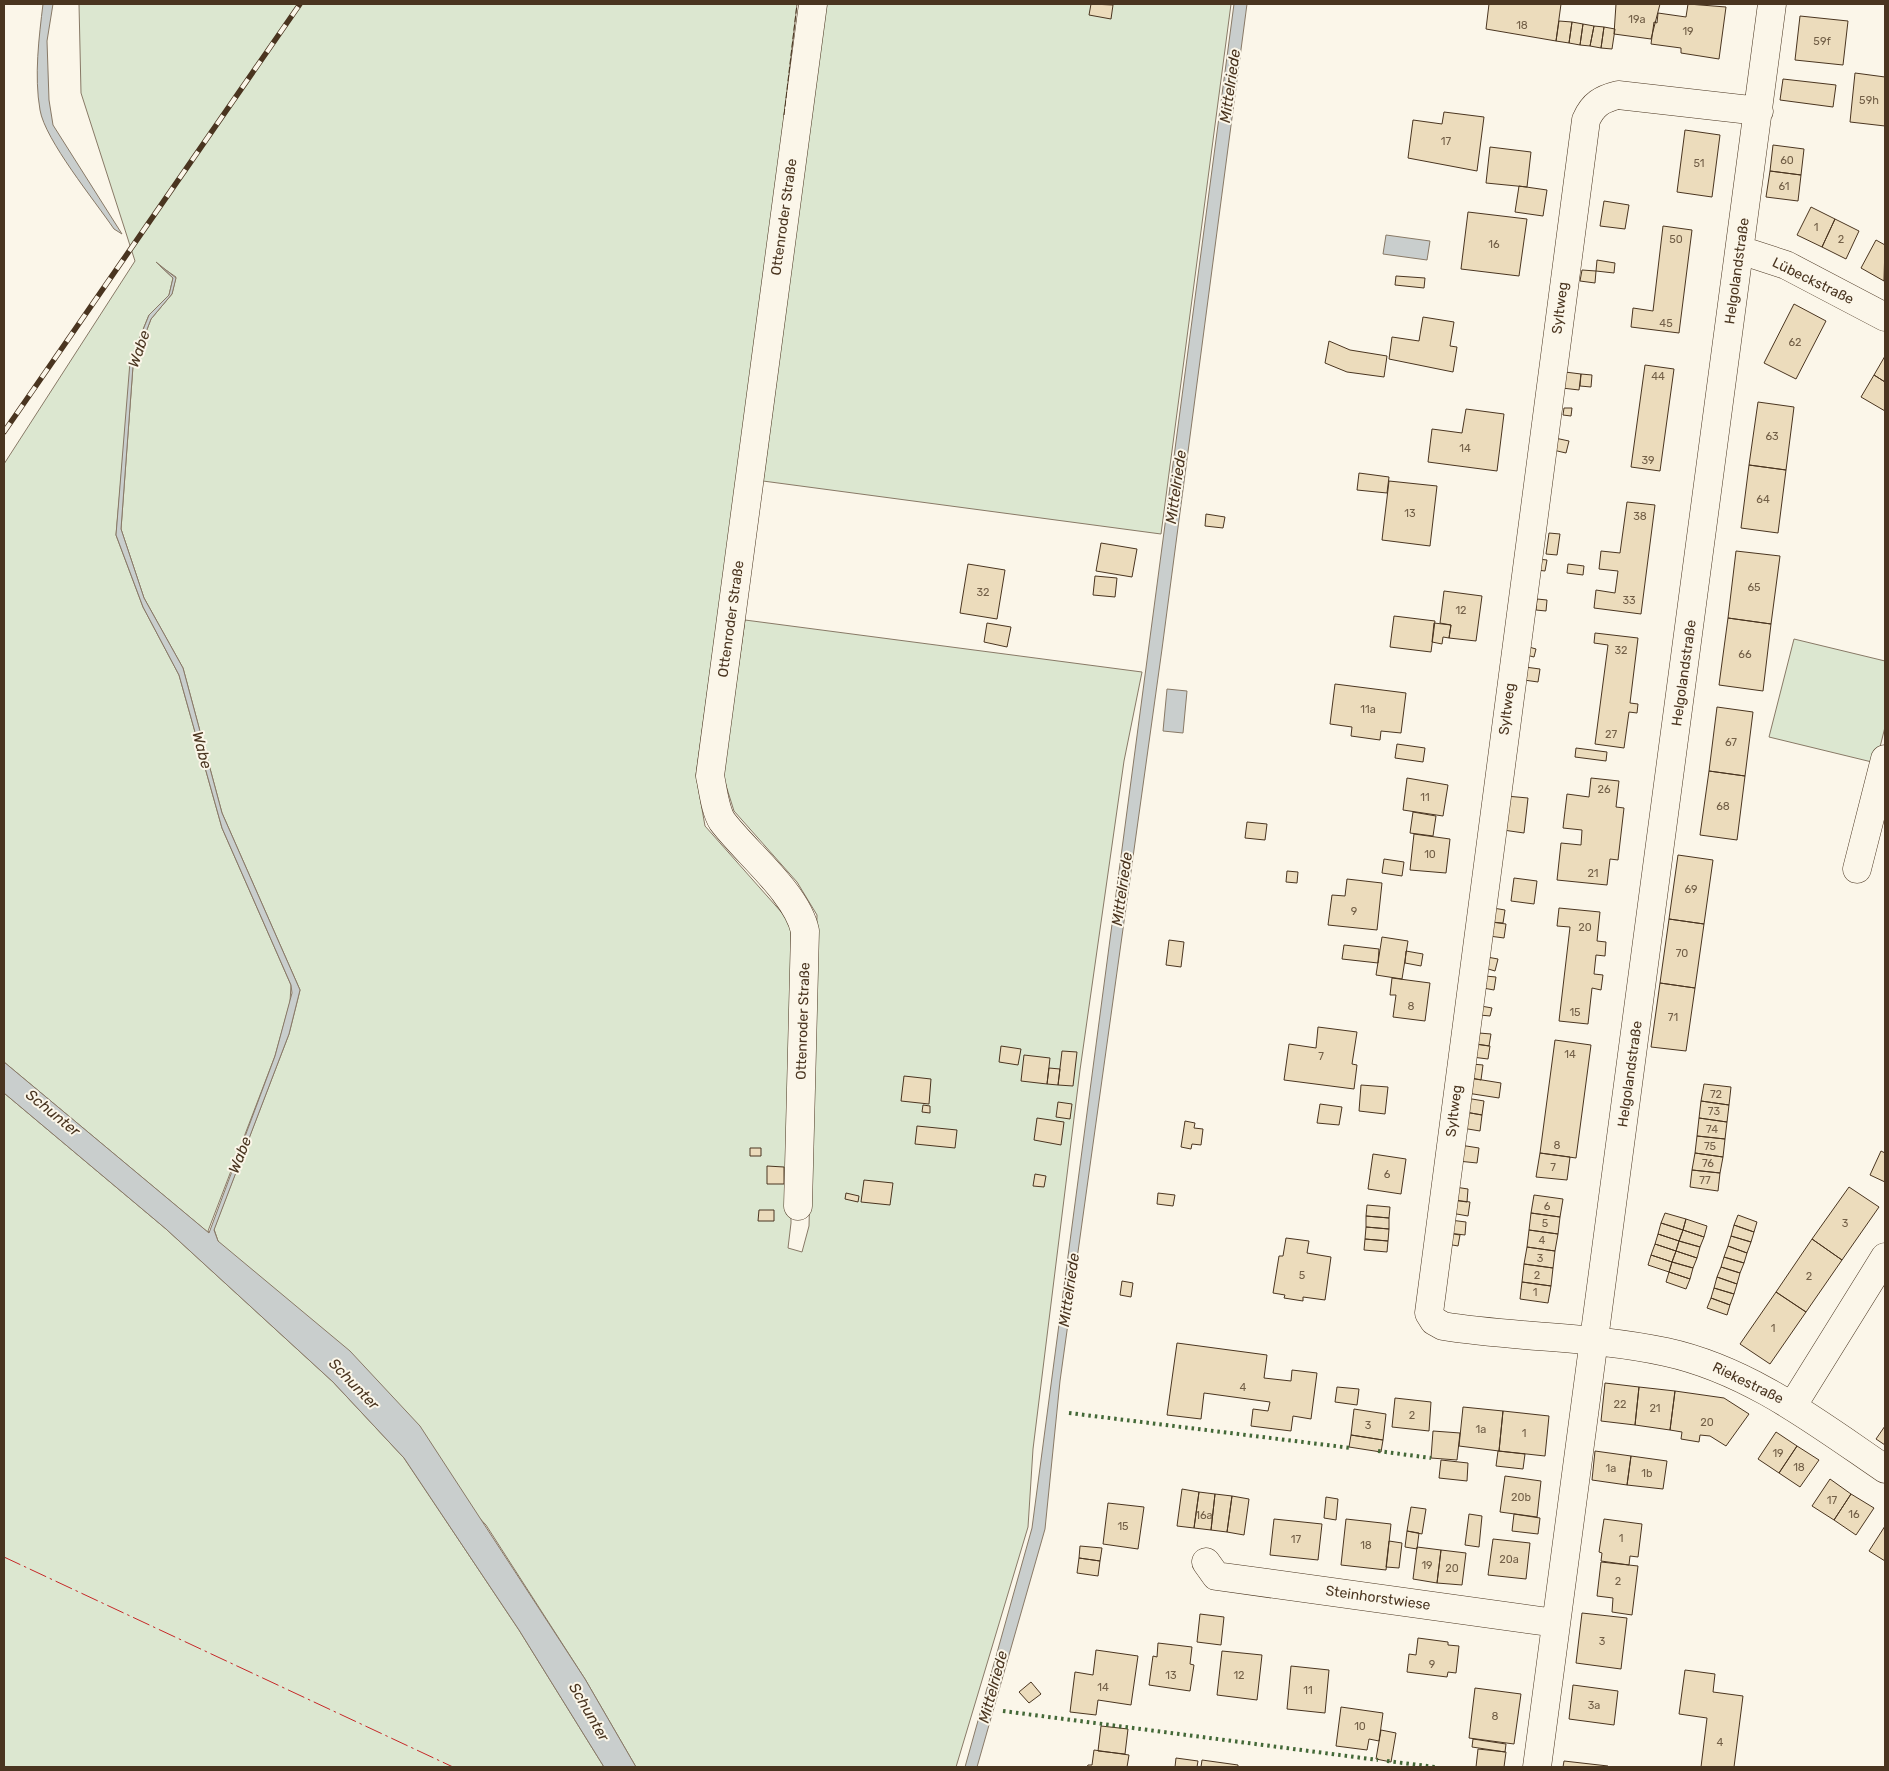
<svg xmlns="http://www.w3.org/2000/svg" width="1889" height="1771" font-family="Rubik,sans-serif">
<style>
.green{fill:#dce7d0;stroke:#887966}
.water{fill:#c9cecd;stroke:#887966}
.building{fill:#ecdcbc;stroke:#4a3520}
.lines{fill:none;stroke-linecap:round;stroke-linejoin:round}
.minor-casing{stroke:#4a3520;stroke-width:29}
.minor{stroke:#fbf6e9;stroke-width:28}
.rail-casing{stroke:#4a3520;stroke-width:5.5}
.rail{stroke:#fbf6e9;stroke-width:4;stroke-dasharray:11;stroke-linecap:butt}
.hedge{stroke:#436837;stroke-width:4;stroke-dasharray:2.5 4;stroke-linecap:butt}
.fence{stroke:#4a3520;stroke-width:1;stroke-dasharray:6 2.5;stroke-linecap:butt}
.power{stroke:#c62828;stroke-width:1;stroke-dasharray:18 4 2.5 4;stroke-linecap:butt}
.labels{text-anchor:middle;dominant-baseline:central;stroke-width:4;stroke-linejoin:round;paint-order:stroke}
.number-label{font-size:11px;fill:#725f47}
.street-label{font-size:14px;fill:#4a3520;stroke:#fbf6e9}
.water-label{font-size:15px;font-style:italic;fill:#4a3520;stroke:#fbf6e9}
</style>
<rect width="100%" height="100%" fill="#fbf6e9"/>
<path class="green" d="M79 4H797L773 214 696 775 705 826 791 923V1223L788 1248 802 1252 809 1226 817 915 797 882 734 811 723 776 745 620 1142 672 1124 761 1080 1070 1033 1449 1028 1527 956 1767H636L585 1679 486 1525 218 1241 214 1229 289 1034 300 990 222 813 183 668 144 598 121 529 133 366 151 319 172 294 176 277 160 266 173 278 169 295 149 315 132 356 116 535 143 607 179 675 222 828 291 985 290 1002 275 1056 208 1231 210 1234 4 1062V464L135 261 81 93Z
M826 4H1231L1161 534 763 481Z
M1794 639 1885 661V727L1876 763 1769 737Z
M4 1093 166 1229 333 1382 404 1458 519 1630 604 1767H4Z"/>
<path class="water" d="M43 4H53L47 41 49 100 53 125 122 234 114 229C95 201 45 140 40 110 34 76 39 37 43 4Z
M1234 4H1247L1162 649 1060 1381 1045 1529 977 1767H965L1032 1528Z
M1386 235 1430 241 1427 260 1383 254Z
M156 262 176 278 172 294 151 319 133 366 121 529 144 598 183 668 222 813 300 990 289 1034 214 1230 218 1241 350 1351 420 1426 585 1679 636 1767H604L519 1630 404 1458 333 1382 166 1229 4 1093V1062L209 1233 275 1056 292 993 291 985 222 828 179 675 143 607 116 535 130 362 149 315 169 295 173 278Z
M1167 689 1187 691 1183 733 1163 731Z"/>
<path class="building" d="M1091 4 1113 5 1111 19 1089 15Z
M1489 4H1561L1556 41 1486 29Z
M1616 4H1660L1651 39 1614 34Z
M1688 4 1726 7 1719 59 1681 53V48L1651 44 1654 22 1657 23 1658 13 1686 17Z
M1800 16 1848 21 1843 65 1795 60Z
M1559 21 1572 22 1569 43 1556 41Z
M1572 22 1583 24 1580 45 1569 43Z
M1583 24 1594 26 1590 46 1580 45Z
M1594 26 1604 27 1601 48 1590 46Z
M1604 27 1615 29 1612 49 1601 48Z
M1855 73 1885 77V126L1850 122Z
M1783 79 1836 85 1833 107 1780 100Z
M1444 112 1484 117 1477 171 1408 158 1413 120 1442 124Z
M1685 130 1720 135 1712 197 1677 192Z
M1773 145 1804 149 1801 175 1770 171Z
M1490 147 1531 152 1527 187 1486 183Z
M1770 171 1801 175 1798 201 1766 197Z
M1519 186 1547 190 1543 216 1515 212Z
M1604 201 1629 205 1625 229 1600 226Z
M1811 207 1835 219 1822 247 1797 235Z
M1468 212 1527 219 1519 276 1461 269Z
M1835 219 1859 231 1846 259 1822 247Z
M1663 226 1692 230 1679 333 1631 327 1633 308 1653 311Z
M1876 240 1885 245 1884 281 1861 268Z
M1597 260 1615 263 1614 273 1596 271Z
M1582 270 1596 271 1595 283 1580 281Z
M1396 276 1425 278 1424 288 1395 285Z
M1794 304 1826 321 1796 379 1764 363Z
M1423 317 1454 322 1450 346 1457 347 1453 372 1389 359 1392 337 1419 341Z
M1329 341 1350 350 1387 356 1384 377 1347 372 1325 363Z
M1885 356V382L1874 375Z
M1645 365 1674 369 1660 471 1631 467Z
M1565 372 1581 374 1579 390 1562 388Z
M1581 374 1592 375 1591 387 1580 386Z
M1874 375 1885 382V411L1861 397Z
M1758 402 1794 407 1786 470 1749 465Z
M1564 408H1572L1571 416 1563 415Z
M1466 409 1504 414 1497 471 1428 462 1432 429 1462 433Z
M1555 438 1569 441 1566 453 1553 450Z
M1749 465 1786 470 1778 533 1741 528Z
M1359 473 1389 477 1387 493 1357 490Z
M1389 481 1437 486 1430 546 1382 540Z
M1627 502 1655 505 1641 614 1594 608 1596 590 1615 593 1618 571 1599 569 1601 551 1620 553Z
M1206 514 1225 517 1223 528 1205 526Z
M1549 533 1560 534 1557 555 1546 554Z
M1101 543 1137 549 1132 577 1096 571Z
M1736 551 1780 556 1771 624 1728 618Z
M1538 559 1547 560 1545 571 1537 570Z
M968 564 1005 570 997 619 960 613Z
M1568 564 1584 566 1583 575 1567 573Z
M1095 576 1117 578 1115 597 1093 595Z
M1444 591 1482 596 1476 641 1449 638 1451 625 1440 623Z
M1537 599 1547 600 1546 611 1536 610Z
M1394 616 1435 621 1431 652 1390 647Z
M1728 618 1771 624 1763 691 1719 685Z
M987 623 1011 627 1007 647 984 642Z
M1434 623 1451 625 1449 638 1443 637 1442 644 1432 642Z
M1595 633 1638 638 1630 703 1638 704 1637 713 1629 712 1624 748 1595 744 1608 645 1594 643Z
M1529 647 1536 649 1534 657 1526 655Z
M1525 667 1540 669 1538 682 1524 680Z
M1335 684 1406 693 1401 733 1381 731 1380 740 1351 736 1352 727 1330 724Z
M1717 707 1753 712 1745 776 1709 771Z
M1397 744 1425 748 1423 762 1395 758Z
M1576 748 1607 752 1606 761 1575 757Z
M1709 771 1745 776 1737 840 1700 835Z
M1407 778 1448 785 1443 816 1403 810Z
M1591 778 1619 781 1616 807 1624 808 1618 860 1610 859 1607 885 1557 880 1561 843 1581 845 1582 830 1563 828 1567 794 1589 797Z
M1506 796 1528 798 1524 833 1503 830Z
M1413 812 1436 816 1433 836 1410 833Z
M1247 822 1267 824 1265 840 1245 838Z
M1414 834 1450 839 1446 873 1410 870Z
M1678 855 1713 860 1704 924 1669 919Z
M1384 859 1404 862 1402 876 1382 873Z
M1287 871 1298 872 1297 883 1286 882Z
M1514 878 1537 881 1534 904 1511 901Z
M1347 879 1382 883 1377 930 1328 925 1332 895 1345 896Z
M1493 908 1505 910 1503 923 1491 922Z
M1559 908 1600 912 1597 941 1606 942 1605 956 1596 955 1594 974 1603 975 1601 990 1592 988 1588 1024 1559 1021 1570 927 1557 926Z
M1669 919 1704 924 1695 988 1660 983Z
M1491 922 1506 924 1504 938 1489 936Z
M1382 937 1408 941 1402 979 1376 975Z
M1169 940 1184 942 1181 967 1166 965Z
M1344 945 1379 949 1378 963 1342 959Z
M1406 951 1423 954 1421 966 1405 963Z
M1487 957 1498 959 1495 971 1485 968Z
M1485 976 1496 977 1494 990 1483 988Z
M1392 978 1430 983 1425 1021 1393 1017 1396 995H1390Z
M1660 983 1695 988 1686 1051 1651 1047Z
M1481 1006 1492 1008 1490 1016 1480 1015Z
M1318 1027 1357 1032 1352 1064 1357 1065 1354 1089 1284 1080 1289 1044 1316 1048Z
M1479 1033 1491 1034 1489 1046 1477 1044Z
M1555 1040 1591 1045 1576 1158 1540 1153Z
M1474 1044 1490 1046 1488 1059 1472 1057Z
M1001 1046 1021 1049 1018 1065 999 1062Z
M1062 1051 1077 1052 1073 1086 1058 1085Z
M1024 1055 1050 1058 1047 1084 1021 1081Z
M1472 1064 1483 1065 1481 1080 1470 1078Z
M1049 1068 1060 1069 1058 1085 1047 1084Z
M904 1076 931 1079 929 1104 901 1101Z
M1470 1078 1501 1083 1499 1098 1467 1093Z
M1704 1084 1731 1087 1729 1105 1701 1101Z
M1361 1085 1388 1087 1385 1114 1359 1111Z
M1466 1098 1484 1101 1482 1115 1465 1112Z
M1701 1101 1729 1105 1727 1122 1699 1118Z
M1058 1102 1072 1104 1070 1119 1056 1117Z
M1320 1104 1342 1107 1339 1125 1317 1123Z
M923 1105 930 1106V1113L922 1112Z
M1465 1112 1482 1115 1480 1131 1462 1128Z
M1037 1118 1064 1122 1061 1145 1034 1140Z
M1699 1118 1727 1122 1725 1139 1697 1136Z
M1185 1121 1195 1123 1194 1128 1203 1129 1201 1145 1192 1144 1191 1149 1181 1147Z
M917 1126 957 1130 955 1148 915 1144Z
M1697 1136 1725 1139 1723 1157 1695 1153Z
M1460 1145 1479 1148 1477 1163 1458 1161Z
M750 1148H761V1156H750Z
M1881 1151 1885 1153V1182L1870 1175Z
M1540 1153 1570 1157 1567 1180 1536 1177Z
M1695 1153 1723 1157 1720 1173 1692 1170Z
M1373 1154 1406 1159 1401 1194 1368 1189Z
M767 1166 784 1167V1184H767Z
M1692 1170 1720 1173 1718 1191 1690 1187Z
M1035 1174 1046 1176 1044 1187 1033 1186Z
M864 1180 893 1183 890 1205 861 1202Z
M1455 1187 1468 1189 1467 1202 1453 1200Z
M1849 1187 1879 1207 1842 1260 1812 1239Z
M846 1193 859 1196 858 1202 845 1199Z
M1158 1193 1175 1195 1173 1206 1157 1204Z
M1534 1195 1563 1199 1560 1217 1531 1213Z
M1453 1200 1470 1202 1468 1216 1451 1213Z
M1367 1205 1390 1207 1389 1218 1366 1216Z
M759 1210H774V1221H758Z
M1531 1213 1560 1217 1558 1234 1529 1230Z
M1665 1213 1686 1219 1683 1230 1661 1223Z
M1738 1215 1757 1222 1754 1232 1734 1225Z
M1366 1216 1389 1218V1229L1366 1227Z
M1686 1219 1707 1226 1704 1237 1683 1230Z
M1450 1220 1466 1222 1465 1235 1448 1233Z
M1661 1223 1683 1230 1679 1241 1658 1234Z
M1734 1225 1754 1232 1751 1242 1731 1236Z
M1366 1227 1389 1229 1388 1241 1365 1239Z
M1529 1230 1558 1234 1555 1251 1527 1247Z
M1683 1230 1704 1237 1700 1247 1679 1241Z
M1448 1233 1460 1235 1458 1246 1447 1244Z
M1658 1234 1679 1241 1676 1251 1655 1244Z
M1731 1236 1751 1242 1747 1253 1728 1246Z
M1286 1238 1309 1241 1307 1253 1331 1257 1325 1300 1303 1297V1301L1284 1298 1285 1295 1273 1293 1279 1256H1283Z
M1365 1239 1388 1241 1387 1252 1364 1250Z
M1812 1239 1842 1260 1806 1312 1776 1292Z
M1679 1241 1700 1247 1697 1258 1676 1251Z
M1655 1244 1676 1251 1672 1262 1651 1255Z
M1728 1246 1747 1253 1744 1263 1724 1257Z
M1527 1247 1555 1251 1553 1268 1524 1264Z
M1676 1251 1697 1258 1693 1268 1672 1262Z
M1651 1255 1672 1262 1669 1272 1648 1265Z
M1724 1257 1744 1263 1740 1273 1721 1267Z
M1672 1262 1693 1268 1690 1279 1669 1272Z
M1524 1264 1553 1268 1551 1286 1522 1282Z
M1721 1267 1740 1273 1737 1284 1717 1277Z
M1669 1272 1690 1279 1686 1289 1666 1282Z
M1717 1277 1737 1284 1734 1294 1714 1288Z
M1122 1281 1133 1283 1131 1297 1120 1295Z
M1522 1282 1551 1286 1548 1303 1520 1299Z
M1714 1288 1734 1294 1730 1305 1711 1298Z
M1776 1292 1806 1312 1770 1364 1740 1344Z
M1711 1298 1730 1305 1727 1315 1707 1308Z
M1177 1343 1267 1355 1264 1378 1291 1381 1292 1370 1317 1373 1311 1419 1293 1416 1291 1431 1251 1426 1253 1409 1268 1411 1270 1402 1204 1393 1201 1419 1167 1415Z
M1605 1383 1639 1387 1635 1425 1601 1421Z
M1337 1387 1359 1389 1357 1405 1335 1402Z
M1639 1387 1675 1391 1670 1430 1635 1425Z
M1675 1391 1724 1398 1749 1414 1726 1446 1710 1436 1700 1435 1699 1442 1681 1439 1682 1432 1670 1430Z
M1395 1398 1431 1402 1429 1431 1392 1427Z
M1463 1407 1503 1411 1499 1451 1459 1446Z
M1354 1409 1386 1414 1383 1440 1351 1435Z
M1503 1411 1549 1416 1545 1456 1499 1451Z
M1885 1426V1445L1876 1439Z
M1433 1431 1460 1433 1457 1460 1431 1458Z
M1776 1432 1797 1446 1779 1473 1758 1459Z
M1351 1435 1383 1440 1381 1452 1349 1447Z
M1797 1446 1819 1460 1800 1487 1779 1473Z
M1498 1451 1525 1454 1523 1469 1496 1466Z
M1595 1451 1631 1456 1627 1485 1592 1480Z
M1631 1456 1667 1461 1663 1489 1627 1485Z
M1441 1460 1468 1463 1467 1481 1439 1478Z
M1505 1476 1541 1481 1537 1517 1500 1512Z
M1830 1479 1851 1494 1834 1520 1812 1506Z
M1182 1489 1199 1492 1194 1528 1177 1526Z
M1199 1492 1215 1494 1211 1530 1194 1528Z
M1215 1494 1232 1496 1227 1532 1211 1530Z
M1851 1494 1874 1508 1856 1535 1834 1520Z
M1232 1496 1249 1499 1244 1535 1227 1532Z
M1326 1497 1338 1499 1336 1520 1324 1518Z
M1108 1503 1144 1507 1138 1549 1103 1544Z
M1411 1507 1426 1509 1422 1534 1407 1531Z
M1469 1514 1482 1516 1479 1547 1465 1545Z
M1514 1514 1540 1518 1538 1534 1512 1531Z
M1274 1519 1322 1524 1318 1560 1270 1555Z
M1346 1519 1391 1524 1386 1570 1341 1565Z
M1604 1519 1642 1524 1638 1557 1630 1556 1629 1565 1601 1561 1602 1553 1599 1552Z
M1885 1526V1561L1869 1551Z
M1407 1531 1419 1533 1417 1549 1405 1547Z
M1493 1539 1530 1543 1526 1579 1488 1575Z
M1389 1541 1402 1543 1399 1568 1386 1567Z
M1080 1546 1102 1548 1100 1561 1079 1558Z
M1417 1547 1441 1550 1437 1583 1413 1579Z
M1441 1550 1466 1553 1462 1585 1437 1583Z
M1079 1558 1100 1561 1098 1576 1077 1573Z
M1601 1562 1638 1566 1632 1615 1612 1612 1613 1598 1597 1596Z
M1582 1613 1627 1618 1621 1669 1576 1663Z
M1200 1614 1224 1617 1221 1645 1197 1642Z
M1418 1638 1448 1642V1645L1459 1646 1456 1673 1448 1672 1447 1677 1407 1672 1409 1654 1416 1655Z
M1158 1643 1192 1647 1190 1664 1194 1665 1190 1691 1149 1685 1153 1656 1157 1657Z
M1096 1650 1138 1656 1131 1705 1098 1700 1096 1715 1070 1712 1075 1672 1093 1675Z
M1222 1651 1262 1655 1257 1700 1217 1695Z
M1291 1666 1329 1670 1325 1713 1287 1709Z
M1685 1670 1715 1674 1713 1692 1743 1696 1734 1767H1701L1707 1718 1679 1714Z
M1031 1682 1041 1694 1029 1703 1019 1692Z
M1573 1685 1618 1691 1614 1725 1569 1719Z
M1475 1688 1521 1694 1514 1744 1469 1738Z
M1341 1707 1383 1713 1379 1741 1369 1739 1367 1750 1336 1746Z
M1101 1726 1128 1729 1125 1754 1098 1751Z
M1381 1730 1396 1733 1391 1762 1376 1759Z
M1473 1739 1506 1744 1505 1752 1472 1747Z
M1478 1749 1506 1752 1504 1767H1476Z
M1094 1750 1129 1755 1127 1767H1087L1088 1765H1092Z
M1176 1758 1198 1761 1197 1767H1175Z
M1202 1760 1238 1765V1767H1201Z
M1564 1761 1608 1766V1767H1563Z"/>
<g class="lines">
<defs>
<path id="minor" d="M1759 111 1618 95C1602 99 1593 104 1586 120L1429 1313 1434 1321 1443 1326C1516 1338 1593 1336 1666 1352 1749 1370 1816 1422 1885 1469
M1740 250 1786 265 1885 317
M1857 869 1885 759
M798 1206 805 931C797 893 745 852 722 821 715 810 713 789 710 776L813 4
M1793 1405 1885 1257
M1206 1562 1216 1576 1556 1623
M1537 1767 1772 4"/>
</defs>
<use href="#minor" class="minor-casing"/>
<use href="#minor" class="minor"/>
<defs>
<path id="rail" d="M4 432 300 4"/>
</defs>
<use href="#rail" class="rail-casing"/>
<use href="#rail" class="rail"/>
<path class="hedge" d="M1069 1413 1351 1448
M1378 1451 1431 1458
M1003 1711 1378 1760
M1387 1761 1435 1767"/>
<path class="fence" d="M784 115 797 4"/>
<path class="power" d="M4 1557 453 1767"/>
</g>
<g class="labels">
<g class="number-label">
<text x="1637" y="19">19a</text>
<text x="1522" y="25">18</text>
<text x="1688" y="31">19</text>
<text x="1822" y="41">59f</text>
<text x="1869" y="100">59h</text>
<text x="1446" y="141">17</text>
<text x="1787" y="160">60</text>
<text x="1699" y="163">51</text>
<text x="1784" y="186">61</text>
<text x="1816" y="227">1</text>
<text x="1676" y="239">50</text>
<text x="1841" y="239">2</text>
<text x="1494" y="244">16</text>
<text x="1666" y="323">45</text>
<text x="1795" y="342">62</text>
<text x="1658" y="376">44</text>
<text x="1772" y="436">63</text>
<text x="1465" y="448">14</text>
<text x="1648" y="460">39</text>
<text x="1763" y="499">64</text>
<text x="1410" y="513">13</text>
<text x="1640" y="516">38</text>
<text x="1754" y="587">65</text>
<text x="983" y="592">32</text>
<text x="1629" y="600">33</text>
<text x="1461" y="610">12</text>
<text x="1621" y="650">32</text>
<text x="1745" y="654">66</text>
<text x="1368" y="709">11a</text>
<text x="1611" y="734">27</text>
<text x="1731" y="742">67</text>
<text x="1604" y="789">26</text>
<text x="1425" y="797">11</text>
<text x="1723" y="806">68</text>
<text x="1430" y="854">10</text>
<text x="1593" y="873">21</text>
<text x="1691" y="889">69</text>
<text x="1354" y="911">9</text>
<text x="1585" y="927">20</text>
<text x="1682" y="953">70</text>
<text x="1411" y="1006">8</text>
<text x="1575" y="1012">15</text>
<text x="1673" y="1017">71</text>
<text x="1570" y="1054">14</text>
<text x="1321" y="1056">7</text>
<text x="1716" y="1094">72</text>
<text x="1714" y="1111">73</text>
<text x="1712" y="1129">74</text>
<text x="1557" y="1145">8</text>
<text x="1710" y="1146">75</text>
<text x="1708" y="1163">76</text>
<text x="1553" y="1167">7</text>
<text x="1387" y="1174">6</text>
<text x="1705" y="1180">77</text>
<text x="1547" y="1206">6</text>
<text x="1545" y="1223">5</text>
<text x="1845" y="1223">3</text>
<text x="1542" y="1240">4</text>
<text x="1540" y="1258">3</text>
<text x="1302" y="1275">5</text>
<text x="1537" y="1275">2</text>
<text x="1809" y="1276">2</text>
<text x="1535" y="1292">1</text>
<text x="1773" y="1328">1</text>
<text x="1243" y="1387">4</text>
<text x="1620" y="1404">22</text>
<text x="1655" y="1408">21</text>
<text x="1412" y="1415">2</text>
<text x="1707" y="1422">20</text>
<text x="1368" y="1425">3</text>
<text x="1481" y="1429">1a</text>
<text x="1524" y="1433">1</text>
<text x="1778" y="1453">19</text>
<text x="1799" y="1467">18</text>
<text x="1611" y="1468">1a</text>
<text x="1647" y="1473">1b</text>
<text x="1521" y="1497">20b</text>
<text x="1832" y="1500">17</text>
<text x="1854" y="1514">16</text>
<text x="1204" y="1515">16a</text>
<text x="1123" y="1526">15</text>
<text x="1621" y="1538">1</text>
<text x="1296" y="1539">17</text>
<text x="1366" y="1545">18</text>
<text x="1509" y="1559">20a</text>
<text x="1427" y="1565">19</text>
<text x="1452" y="1568">20</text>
<text x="1618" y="1581">2</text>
<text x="1602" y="1641">3</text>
<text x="1432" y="1664">9</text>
<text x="1171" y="1675">13</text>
<text x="1239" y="1675">12</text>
<text x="1103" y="1687">14</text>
<text x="1308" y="1690">11</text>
<text x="1594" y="1705">3a</text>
<text x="1495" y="1716">8</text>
<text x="1360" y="1726">10</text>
<text x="1720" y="1742">4</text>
</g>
<g class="street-label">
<text transform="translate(784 217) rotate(-82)">Ottenroder Straße</text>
<text transform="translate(1737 271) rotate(-82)">Helgolandstraße</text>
<text transform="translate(1813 281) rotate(26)">Lübeckstraße</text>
<text transform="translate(1560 308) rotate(-83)">Syltweg</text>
<text transform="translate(731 619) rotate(-82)">Ottenroder Straße</text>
<text transform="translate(1684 673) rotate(-82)">Helgolandstraße</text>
<text transform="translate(1507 709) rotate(-83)">Syltweg</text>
<text transform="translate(803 1021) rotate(-88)">Ottenroder Straße</text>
<text transform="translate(1630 1074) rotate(-82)">Helgolandstraße</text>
<text transform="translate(1454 1111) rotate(-83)">Syltweg</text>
<text transform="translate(1748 1383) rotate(26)">Riekestraße</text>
<text transform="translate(1378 1598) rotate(8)">Steinhorstwiese</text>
</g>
<g class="water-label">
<text transform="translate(1230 86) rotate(-82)">Mittelriede</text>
<text transform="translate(139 349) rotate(-71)">Wabe</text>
<text transform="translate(1176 487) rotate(-82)">Mittelriede</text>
<text transform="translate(202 750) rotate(75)">Wabe</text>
<text transform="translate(1122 889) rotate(-82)">Mittelriede</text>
<text transform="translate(53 1113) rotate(39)">Schunter</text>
<text transform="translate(240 1155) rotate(-69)">Wabe</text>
<text transform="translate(1069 1290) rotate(-82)">Mittelriede</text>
<text transform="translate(354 1384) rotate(46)">Schunter</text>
<text transform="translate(993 1687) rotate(-75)">Mittelriede</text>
<text transform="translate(589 1712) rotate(60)">Schunter</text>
</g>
</g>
<rect width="1889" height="1771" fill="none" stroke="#4a3520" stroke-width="10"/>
</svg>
